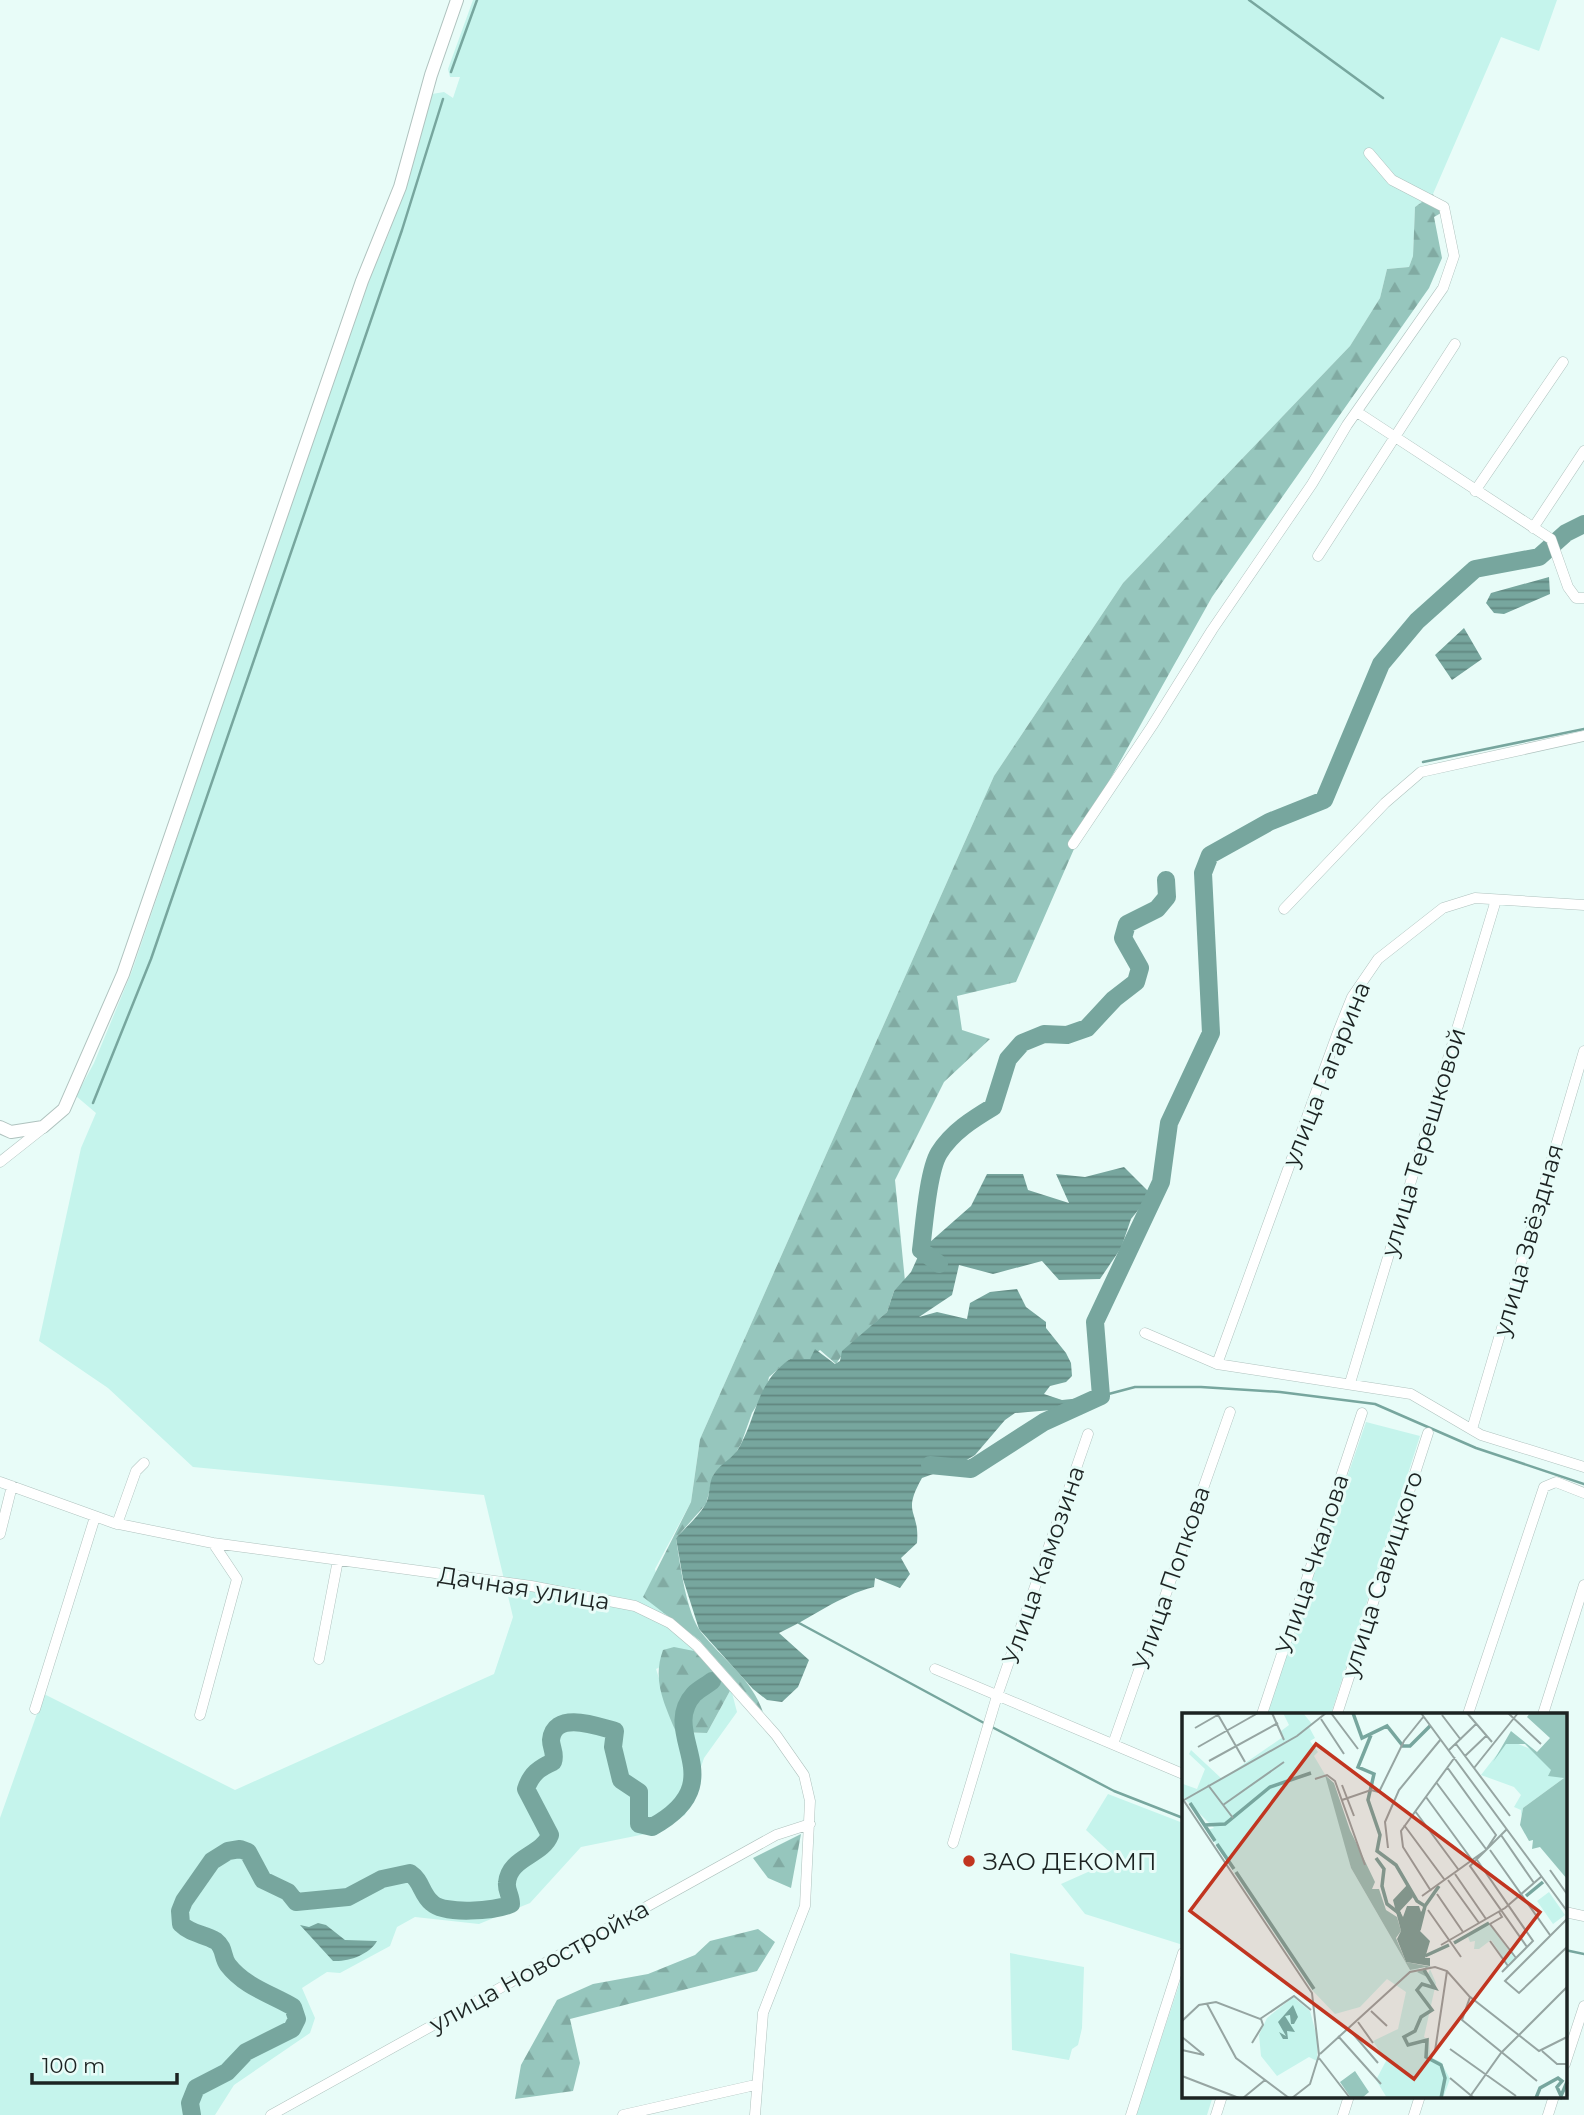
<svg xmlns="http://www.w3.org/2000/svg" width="1584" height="2115" font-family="Montserrat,sans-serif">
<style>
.grass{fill:#c5f4ec}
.forest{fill:url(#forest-firs)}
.water{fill:url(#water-rules)}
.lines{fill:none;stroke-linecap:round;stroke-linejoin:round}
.stream{stroke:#77a69e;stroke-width:2.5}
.river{stroke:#77a69e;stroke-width:18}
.minor-casing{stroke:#afc2be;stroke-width:11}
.tertiary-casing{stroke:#afc2be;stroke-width:14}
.minor{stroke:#fff;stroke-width:10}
.tertiary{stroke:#fff;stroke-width:12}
.poi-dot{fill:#c13520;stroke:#e8fcf8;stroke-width:2.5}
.labels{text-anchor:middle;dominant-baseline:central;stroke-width:6;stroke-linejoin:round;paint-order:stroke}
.street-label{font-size:24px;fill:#1c2322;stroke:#e8fcf8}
.poi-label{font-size:24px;fill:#1c2322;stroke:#e8fcf8;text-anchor:start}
.inset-river{fill:none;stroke:#77a69e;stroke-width:3.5}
.inset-road{fill:none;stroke:#96a5a2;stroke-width:2}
.view{fill:#c13520;fill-opacity:0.15;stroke:#c13520;stroke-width:3.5}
.inset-edge{fill:none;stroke:#1c2322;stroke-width:3.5}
</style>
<defs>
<pattern id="forest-firs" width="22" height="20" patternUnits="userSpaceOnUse" patternTransform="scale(1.75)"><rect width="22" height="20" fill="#96c6bd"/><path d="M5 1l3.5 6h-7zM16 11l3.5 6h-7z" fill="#81aaa2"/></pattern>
<pattern id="water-rules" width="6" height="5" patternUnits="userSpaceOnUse" patternTransform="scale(1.75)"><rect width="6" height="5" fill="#77a69e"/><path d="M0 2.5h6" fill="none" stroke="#618780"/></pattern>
</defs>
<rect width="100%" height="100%" fill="#e8fcf8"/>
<path class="grass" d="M473 0H1557L1539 51 1501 37 1433 194 1415 207 1413 256 1409 267 1387 269 1380 298 1350 346 1123 583 994 776 700 1439 691 1502 655 1569 667 1617 693 1634 694 1651 656 1669 676 1732 707 1733 731 1689 737 1712 704 1758 685 1815 655 1832 581 1847 530 1903 479 1924 415 1917 397 1927 390 1946 340 1973 327 1972 302 1988 315 2018 310 2033 234 2085 215 2115H0V1818L44 1694 235 1790 494 1674 513 1617 484 1495 193 1467 108 1388 39 1341 81 1148 96 1113 76 1096 94 1063 132 971 356 311 389 233 432 94 444 92 453 98 460 77H450L448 69Z
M1366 1422 1420 1436 1331 1714H1266Z
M1108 1794 1183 1823V1945L1085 1914 1061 1884 1117 1859 1086 1830Z
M1010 1953 1084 1967 1082 2028 1078 2045 1072 2049 1069 2060 1012 2050Z
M1183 1973V2096H1213L1207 2115H1136Z"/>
<path class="forest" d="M1433 194 1441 213 1434 217 1442 258 1429 288 1212 597 1084 826 1016 982 957 996 962 1030 990 1039 944 1082 895 1180 905 1281 894 1291 887 1312 846 1349 836 1364 820 1350 810 1359H790L769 1377 766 1390 752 1413 741 1444 730 1462 714 1474 706 1504 676 1538C680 1564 686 1612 701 1632 722 1659 752 1679 763 1712L699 1640 643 1597 691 1502 700 1439 994 776 1123 583 1350 346 1380 298 1387 269 1409 267 1413 256 1415 207Z
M674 1647 694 1651 731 1689 707 1733 676 1732C664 1703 652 1680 663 1650Z
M801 1834 791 1888 768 1878 753 1858Z
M758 1929 775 1942 757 1971 570 2019 580 2063 573 2091 515 2099 521 2065 557 2000 593 1984 648 1974 695 1955 710 1941Z"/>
<path class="water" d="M1549 577 1550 594 1504 614 1494 613 1486 603 1491 593Z
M1464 628 1482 659 1452 680 1435 655Z
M1124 1167 1151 1194 1131 1219 1121 1248 1100 1279 1059 1280 1042 1261 993 1274 959 1265 952 1295 919 1317 937 1312 967 1319 970 1303 990 1292 1017 1289 1026 1307 1046 1322V1328L1066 1353 1071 1363 1072 1376 1066 1382 1050 1386 1044 1394 1062 1400 1101 1396 1064 1409 1015 1413 1005 1420 975 1455 958 1465 922 1478C901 1515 920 1509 917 1543L901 1558 910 1574 900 1588 875 1578 874 1587C838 1596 812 1618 779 1633L809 1660 798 1687 782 1702 767 1700 753 1689 699 1629 683 1579 676 1538C685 1528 698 1517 705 1505 711 1496 708 1482 714 1474 721 1463 733 1459 740 1446 758 1412 757 1382 790 1359H810L815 1349 835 1364 840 1361 842 1351 887 1312 894 1291 911 1272 921 1250 971 1206 987 1174H1023L1028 1190 1069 1203 1056 1174 1085 1177Z
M318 1923 326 1925 345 1940 377 1941C369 1955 348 1962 333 1961L300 1925 309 1927Z"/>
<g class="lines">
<path class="stream" d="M1249 0 1383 98
M451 72 477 0
M1423 762 1584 729
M93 1103 151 959 402 230 443 99
M1101 1396 1135 1387H1201L1280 1392 1375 1404 1476 1448 1584 1484
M799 1623 984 1723
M990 1726 1114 1791 1183 1818
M1565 1950 1584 1954"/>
<path class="river" d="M939 1264 921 1250C924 1227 928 1171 939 1153 952 1132 973 1119 993 1107L1008 1059 1022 1043 1044 1034 1067 1035 1087 1028 1114 999 1136 982 1140 968 1123 938 1127 924 1157 909 1167 897 1166 880
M930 1465 971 1469 1044 1422 1101 1396 1095 1322 1161 1182 1169 1123 1211 1033 1203 873 1210 855 1269 822 1324 800 1381 664 1417 621 1475 569 1539 557 1566 533 1584 524
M192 2115 190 2103 196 2088 227 2072 246 2052 292 2029 297 2019 293 2007C271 1994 245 1987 228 1965 222 1957 225 1948 216 1941 204 1934 191 1934 181 1924L180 1911 184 1901 212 1861 228 1851 240 1849 248 1852 263 1880 288 1892 296 1902 348 1897 382 1879 410 1873C422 1881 421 1894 432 1903 445 1915 495 1911 511 1904 511 1896 506 1890 507 1883 509 1857 542 1856 550 1835L526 1789C531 1774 539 1768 553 1762 556 1753 551 1748 551 1740 554 1709 600 1727 615 1731L613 1747 621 1780 639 1792V1824L652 1827C736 1781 657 1735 694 1694 699 1689 707 1685 712 1681"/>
<defs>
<path id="minor" d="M1357 412 1551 539 1568 587 1576 598H1584
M1475 491 1563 362
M1533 528 1584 451
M1318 556 1455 344
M1073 844 1152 726 1212 630 1312 484 1347 425 1443 288 1454 256 1444 207 1392 180 1369 153
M1284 909 1385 803 1421 772 1584 736
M0 1162 43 1128
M1145 1333 1217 1364 1411 1394 1481 1435 1584 1467
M1217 1364 1338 1032 1352 997 1378 959 1443 908 1475 898 1584 905
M1350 1383 1496 900
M1472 1429 1584 1051
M0 1482 114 1523 213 1543 531 1586 635 1606 670 1623 697 1646 776 1735 804 1775 810 1801 805 1906 763 2013 755 2115
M117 1524 136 1471 144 1463
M0 1534 12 1486
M319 1659 338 1560
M935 1669 1183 1774
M35 1709 95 1517
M1262 1714 1362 1413
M1337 1714 1428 1433
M1468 1714 1544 1487 1556 1482 1584 1493
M1543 1714 1584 1585
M200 1715 237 1579 213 1543
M1113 1744 1230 1412
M953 1843 997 1696 1088 1434
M1565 1912 1584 1916
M1565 2064 1584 2006
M271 2115 776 1835 810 1824
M623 2115 755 2085
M1131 2115 1183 1953
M1216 2115 1222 2096
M1343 2115 1349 2096
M1414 2115 1420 2096
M1548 2115 1554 2096"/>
<path id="tertiary" d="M0 1127 11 1132 43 1127 64 1109 123 974 362 281 400 187 431 75 457 0"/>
</defs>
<use href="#minor" class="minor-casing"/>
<use href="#tertiary" class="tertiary-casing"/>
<use href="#minor" class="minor"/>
<use href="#tertiary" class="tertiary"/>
</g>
<circle class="poi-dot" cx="969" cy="1861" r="7"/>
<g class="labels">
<g class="street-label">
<text transform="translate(1326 1074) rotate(-68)">улица Гагарина</text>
<text transform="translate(1423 1142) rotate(-73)">улица Терешковой</text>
<text transform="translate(1528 1240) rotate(-74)">улица Звёздная</text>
<text transform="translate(1312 1564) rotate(-72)">Улица Чкалова</text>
<text transform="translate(1043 1565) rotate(-71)">Улица Камозина</text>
<text transform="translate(1382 1574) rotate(-72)">улица Савицкого</text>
<text transform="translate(1171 1578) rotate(-71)">Улица Попкова</text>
<text transform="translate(524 1588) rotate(9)">Дачная улица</text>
<text transform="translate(539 1966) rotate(-29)">улица Новостройка</text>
</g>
<g class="poi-label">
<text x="983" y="1861">ЗАО ДЕКОМП</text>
</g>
</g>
<g transform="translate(1182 1713)">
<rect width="385" height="385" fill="#e8fcf8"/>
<path d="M101 0H121L130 11 127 14 133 25 128 28 136 39 132 43 148 70 169 155 228 257 236 255 245 264 248 256 254 270 242 324 247 327 248 344 259 349 268 366 261 385H205L194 367 204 348 191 328 216 316 224 279 205 266 178 294 153 301 130 277 52 160 25 117 32 115 0 83 1 71 15 76 23 56 7 41 9 37 40 66 101 24 99 18 107 12ZM334 30 353 38 382 65 341 95 339 104V97L332 94 339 82 332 74 299 62 323 31ZM367 179 383 202 371 211 355 188ZM307 210 333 246 325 251 309 227 297 236H292L293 228 288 229 286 224ZM111 284 128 298 136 328 135 348 127 344 95 363 79 343 77 322 85 305Z" fill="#c5f4ec"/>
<path d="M348 0H385V166L358 134 350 136 351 127 347 128 338 112 341 95 382 65 366 63 369 57 343 31H324L311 49 329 18 355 39 368 25 345 4ZM143 62 152 70 168 117 193 169 190 176H197L204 197 215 204 219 218 214 225 224 249 250 254 244 255 245 264 235 259 244 254 228 257 169 155ZM173 358 187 379 180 385H169L158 369Z" fill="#96c6bd"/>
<path d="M226 171 231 184 218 198 221 204 225 193H237L239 199 243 193 238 218 248 228 243 245H248V253L224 249 215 226 219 218 211 187ZM111 292 116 304 112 311H109L108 302 103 303 113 319 105 318 106 326H101L97 319 104 323 96 309Z" fill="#77a69e"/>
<path class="inset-river" d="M171 0 180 25 205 13 221 33H228L248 13M189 22 176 54 192 61 186 87 198 122 195 138 214 152 235 188 243 193 237 217M8 90 33 128M23 112 43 111 88 74 129 60M35 131 52 156M194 145 202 156 200 173 205 191 218 201M54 159 132 276M344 183 361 169M243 193 257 173M272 230 307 210M243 243 267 232M242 257 253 275 240 271 235 277 250 297 239 304 233 318 222 324 226 332 245 327 244 344 259 352 263 365 259 385M354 385 358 375 376 365 380 368 375 374 379 383 385 369"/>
<path class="inset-road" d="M35 0 63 49M90 0 102 27M149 0 176 36M239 0 385 198M285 0 310 29M326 0 359 31M260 2 279 27M139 6 162 41M13 15 39 0M274 31 328 103M16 34 76 0M267 37 294 11M283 43 304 23M27 48 96 10M292 55 336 0M133 66 145 62 153 68 183 152M254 69 304 136M26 72 51 105M160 72 172 103M244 84 290 147M0 85 130 280 137 342 128 371 110 385M2 87 115 23 144 0M160 87 189 77 197 79 222 28 242 3M41 92 102 49M233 98 276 156M222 112 262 166M325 116 288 153 345 234M319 122 352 170M206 135 203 109 217 77 259 26M308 137 368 222M295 147 351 228 320 259M368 157 385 181M273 161 304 206M266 167 297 210M249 178 221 134 219 118 273 44M255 181 281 219M240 183 304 137 314 122 265 54M246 197 279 244M317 199 320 204 308 211 334 245M385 206 323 268 337 280 385 234M308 228 326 253M259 232 323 195 360 163M288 284 280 307 355 368M25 291 54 345 107 385M189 298 205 313M0 308 17 292 34 289 78 306 112 283 129 297M176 309 191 330M166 315 196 350M156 323 199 371M0 324 22 342 0 337M70 330 81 312 79 306M268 336 334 383M253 338 265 258M360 338 375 351H385M138 341 228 259 253 254 265 258 287 283 357 338 385 324M137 345 168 385M0 363 57 385M268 365 292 385M61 385 83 367M287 385 319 340 385 274"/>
<path class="view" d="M134 31 358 199 232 366 8 198Z"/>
<rect width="385" height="385" class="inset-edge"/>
</g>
<path d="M32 2073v10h145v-10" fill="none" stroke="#1c2322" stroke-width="3.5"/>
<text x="42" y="2073" font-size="21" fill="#1c2322" stroke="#e8fcf8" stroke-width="5" paint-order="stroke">100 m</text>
</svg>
